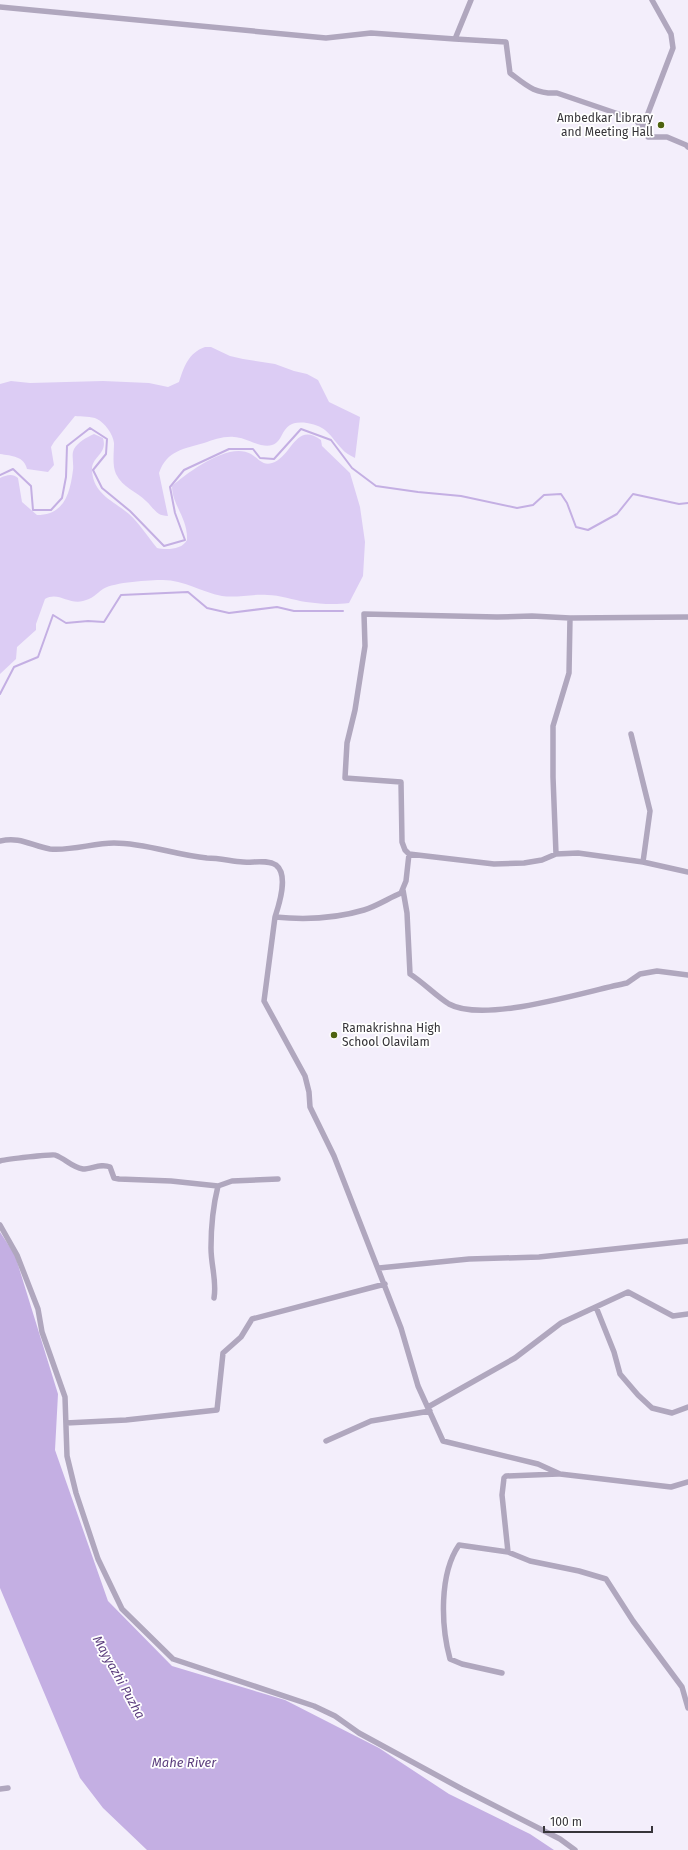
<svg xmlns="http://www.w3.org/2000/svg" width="688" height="1850" font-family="'Fira Sans',sans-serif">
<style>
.green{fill:#dcccf4}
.water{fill:#c4afe3}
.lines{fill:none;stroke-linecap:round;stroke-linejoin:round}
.stream{stroke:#c4afe3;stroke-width:2}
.street{stroke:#b0a7be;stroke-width:5.5}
.poi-dot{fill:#4e630f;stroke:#fff;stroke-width:1.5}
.labels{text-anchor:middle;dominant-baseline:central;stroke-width:3.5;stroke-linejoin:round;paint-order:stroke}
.poi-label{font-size:12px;fill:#363439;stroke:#fff;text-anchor:end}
.water-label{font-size:13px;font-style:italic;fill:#5c3e7e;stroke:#fff}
</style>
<rect width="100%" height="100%" fill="#f3eefb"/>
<path class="green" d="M205 347H211L230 356 243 359 275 364 294 371 307 374 318 380 329 402 360 417 355 458C350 455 345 453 342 449 330 436 327 426 307 423 279 419 286 441 272 445 262 449 245 437 234 437 224 436 213 440 204 443 184 449 167 450 159 473L168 516C156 516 154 508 146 501 136 491 123 488 116 474 112 465 114 453 114 443 113 434 105 423 97 419 92 416 81 417 75 416L54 442 51 447 54 465 48 472 27 469C24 456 12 456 0 454V384L11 381 30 383 103 381 149 383 168 387 179 382C184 367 188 353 205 347Z
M94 434 103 438C108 455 91 456 92 471 94 495 114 501 129 514 139 523 148 537 157 548 166 550 182 550 187 540 188 518 172 505 172 486 187 473 229 441 251 454 258 458 262 466 272 463 292 457 295 421 321 440L322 446 350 473 360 507 365 542 363 576 349 603C334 605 321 604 306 602 293 600 280 595 267 595 252 594 237 598 222 596 201 592 184 580 163 580 150 580 114 582 103 589 96 594 92 599 83 601 69 605 58 591 45 599L36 624V630L17 647 16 659 0 674V478C6 475 13 473 18 478L22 502 37 515C64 515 70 494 73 470 74 463 71 455 74 449 78 442 87 437 94 434Z"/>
<path class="water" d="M0 1232 15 1255 58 1394 55 1450 108 1601 172 1666 285 1700 379 1748 449 1794 530 1834 554 1850H147L103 1808 80 1778 0 1588Z"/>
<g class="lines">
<path class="stream" d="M0 475 13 469 31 486 33 510H51L62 498 66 477 67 446 90 428 107 439 106 454 93 470 102 488 130 511 164 546 185 540 175 513 170 487 184 470 229 449H253L260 458 274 459 301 429 331 440 352 468 376 486 418 492 461 496 517 508 533 505 544 495 561 494 567 503 576 527 588 530 617 514 633 494 679 504 688 503
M0 694 14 667 38 657 53 615 66 623 88 621 104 622 121 595 188 592 207 608 229 613 277 607 294 611H343"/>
<path class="street" d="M0 7 326 38 371 33 455 39 471 0
M455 39 506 42 510 73C527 86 535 94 557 93L636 120 648 137H667L686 145 688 147
M642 129 673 48 671 34 652 0
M570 618 688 617
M631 734 650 811 643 862
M0 841C20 836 32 846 50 849 72 851 93 843 114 843 146 843 175 855 207 858 219 858 231 861 243 862 253 863 267 859 276 865 289 875 279 905 275 917 305 920 334 919 364 910 377 906 389 898 401 893L406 881 409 854 494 864 524 863 542 860 556 854 578 853 643 862 688 872
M409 854 405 850 402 842 401 782 345 778 347 743 355 710 365 646 364 614 497 617 532 616 570 618 569 673 553 726V777L556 854
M403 890 407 913 410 974C424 983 436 996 449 1004 485 1024 586 991 627 983L640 974 657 971 688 975
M275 917 264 1001 305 1076 309 1092 310 1107 334 1156 401 1328 418 1386 443 1441 538 1464 560 1474 671 1487 688 1482
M0 1161C5 1159 53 1154 55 1155 66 1159 71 1167 83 1169 92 1169 101 1163 110 1167L114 1178 119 1179 171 1181 218 1186 232 1181 278 1179
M0 1225 17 1255 38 1309 42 1332 65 1397 67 1456 76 1493 98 1559 122 1609 173 1659 314 1706 335 1716 359 1733 462 1789 560 1839 575 1850
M379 1268 469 1259 539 1257 688 1241
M214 1298C217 1281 211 1266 211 1248 211 1227 213 1206 218 1186
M596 1307 614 1352 620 1374 638 1395 652 1408 672 1413 688 1407
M428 1407 515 1358 561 1323 628 1292 673 1316 688 1314
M66 1423 126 1420 217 1410 223 1353 241 1337 252 1319 385 1284
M326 1441 371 1421 430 1411
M558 1474 506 1476 504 1478 502 1495 508 1552 530 1561 579 1571 606 1579 633 1621 682 1687 688 1708
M502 1673 462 1664 450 1659C441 1626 439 1574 459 1545L508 1552
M0 1789 8 1788"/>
</g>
<g class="poi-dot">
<circle cx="661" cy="125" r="4"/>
<circle cx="334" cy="1035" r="4"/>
</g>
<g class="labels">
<g class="poi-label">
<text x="653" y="118">Ambedkar Library<tspan x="653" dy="14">and Meeting Hall</tspan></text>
<text x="342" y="1028" text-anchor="start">Ramakrishna High<tspan x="342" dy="14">School Olavilam</tspan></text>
</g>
<g class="water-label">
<text transform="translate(119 1677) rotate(61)">Mayyazhi Puzha</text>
<text x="184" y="1762">Mahe River</text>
</g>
</g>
<path d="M544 1826v6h108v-6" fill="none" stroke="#363439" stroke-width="2"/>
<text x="550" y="1826" font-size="12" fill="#363439" stroke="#ffffff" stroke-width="3" paint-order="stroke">100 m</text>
</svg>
